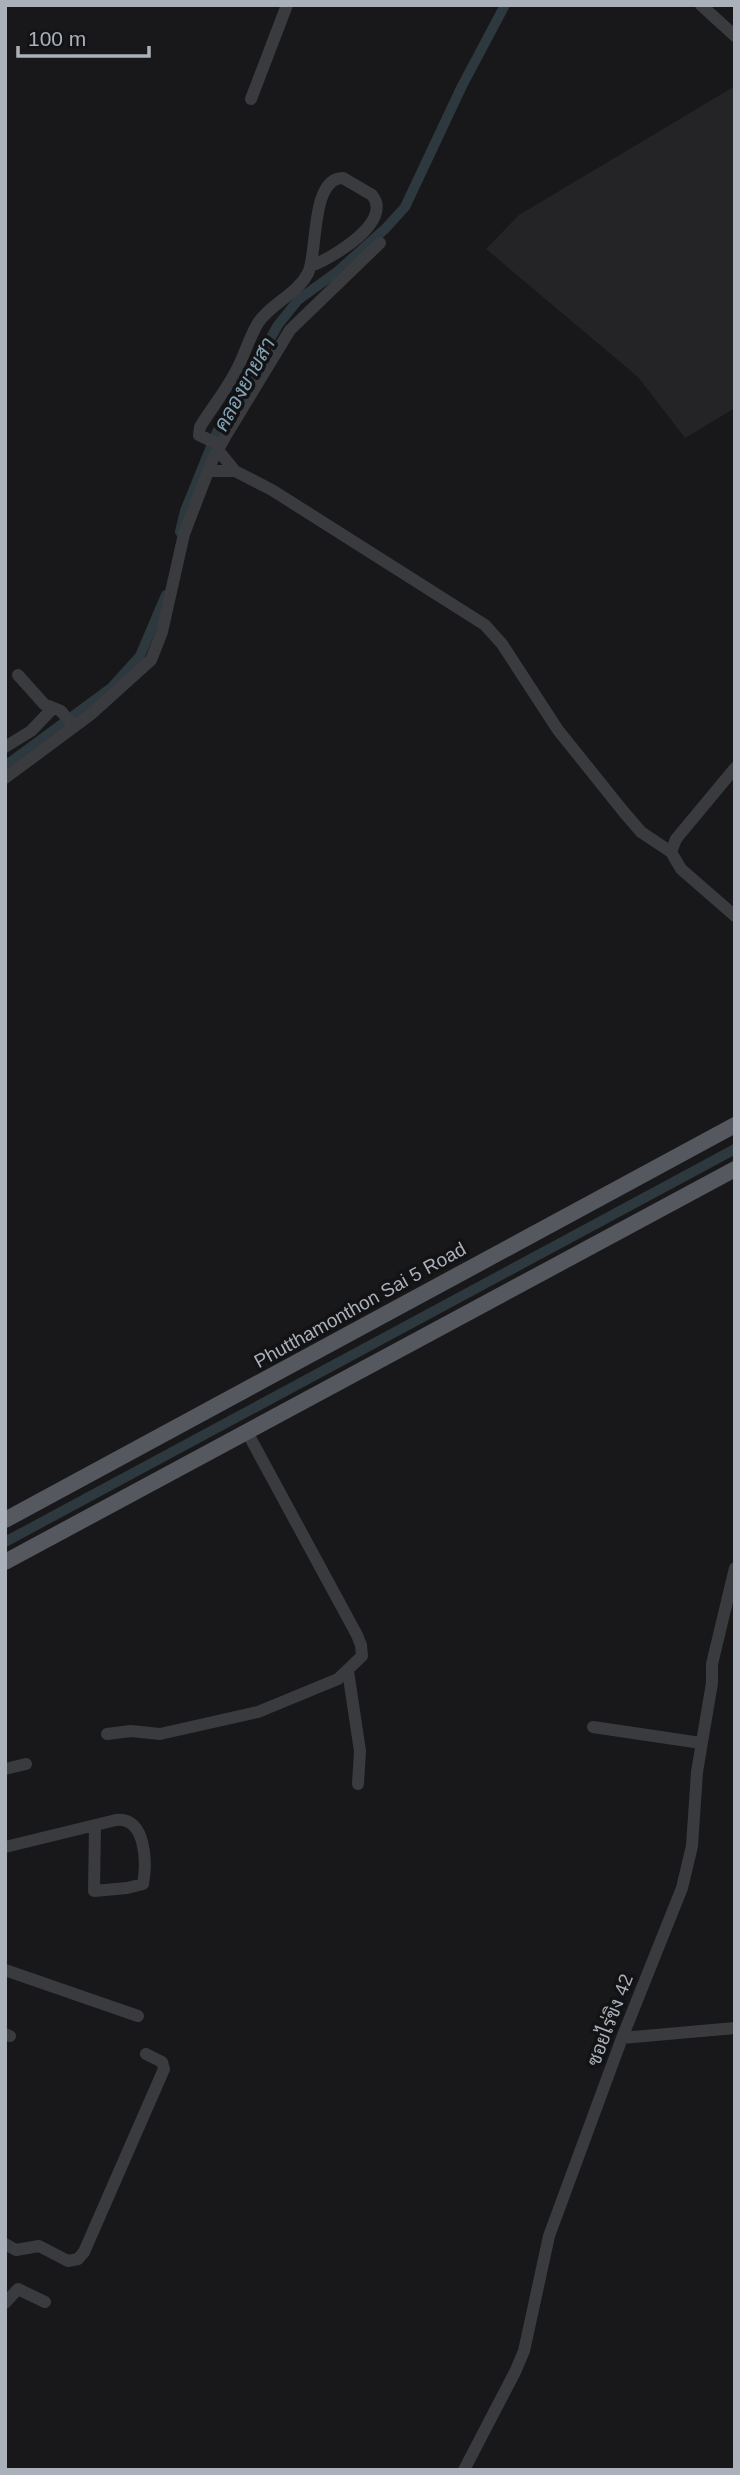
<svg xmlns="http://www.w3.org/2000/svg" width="740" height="2475" font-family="Arial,Sarabun,sans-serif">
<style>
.built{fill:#242427}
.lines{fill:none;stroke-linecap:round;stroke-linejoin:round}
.canal{stroke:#2d393f;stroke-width:10}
.minor{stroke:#393b3f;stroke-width:12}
.major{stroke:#55585e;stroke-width:16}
.labels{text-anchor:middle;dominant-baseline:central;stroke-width:7;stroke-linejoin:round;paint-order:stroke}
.street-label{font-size:19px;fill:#aab1ba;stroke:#131315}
.water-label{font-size:21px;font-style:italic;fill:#81a2b5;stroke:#131315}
</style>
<rect width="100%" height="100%" fill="#18181a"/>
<path class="built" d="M735 86V408L685 438 638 377 486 249 519 215Z"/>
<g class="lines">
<path class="canal" d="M180 532 185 511 217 432 278 325 298 300 338 271 386 228 405 207 462 86 505 5
M5 766 111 688 140 656 166 595
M5 1542 735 1149"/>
<path class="minor" d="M701 5 735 36
M251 99 287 5
M220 445 199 435 200 427C212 407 228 388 238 367 245 353 250 336 258 323 271 303 297 295 308 273 318 254 310 178 343 178L372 195C394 222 332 258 311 266
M218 450 235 471 272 490 485 625 502 644 558 730 623 811 641 832 671 852
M208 471H235
M18 675 44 704 61 711 74 727
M5 747 31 731 52 709
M735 768 676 839 671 852 681 869 735 916
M5 778 90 715 151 660 162 632 184 534 212 461 225 437 290 330 380 243
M348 1671 360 1751 358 1784
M593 1727 701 1743
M107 1734 131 1731 160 1734 258 1712 338 1679 362 1656 361 1645 357 1635 247 1432
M5 1769 26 1764
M5 1847 116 1820C146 1816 147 1863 143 1884L127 1888 94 1891 95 1826
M5 1970 138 2016
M5 2034 10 2036
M622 2038 735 2028
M5 2244 16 2250 39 2246 68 2261 78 2259 84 2252 164 2069 162 2062 146 2054
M5 2303 18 2289 45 2302
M464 2470 515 2372 524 2351 549 2236 622 2038 682 1888 692 1846 697 1772 712 1683V1664L735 1568"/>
<path class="major" d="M5 1520 735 1125
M5 1562 735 1169"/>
</g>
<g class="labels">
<g class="street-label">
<text transform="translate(360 1305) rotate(-29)">Phutthamonthon Sai 5 Road</text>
<text transform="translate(610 2020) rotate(-69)">ซอยไร่ขิง 42</text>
</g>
<g class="water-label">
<text transform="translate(244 384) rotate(-61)">คลองยายสา</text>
</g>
</g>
<rect width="740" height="2475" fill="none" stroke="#aab1ba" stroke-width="14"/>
<path d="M18 46v10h131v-10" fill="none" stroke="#aab1ba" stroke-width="3.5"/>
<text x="28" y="46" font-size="21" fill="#aab1ba" stroke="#131315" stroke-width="5" paint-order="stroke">100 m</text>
</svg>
